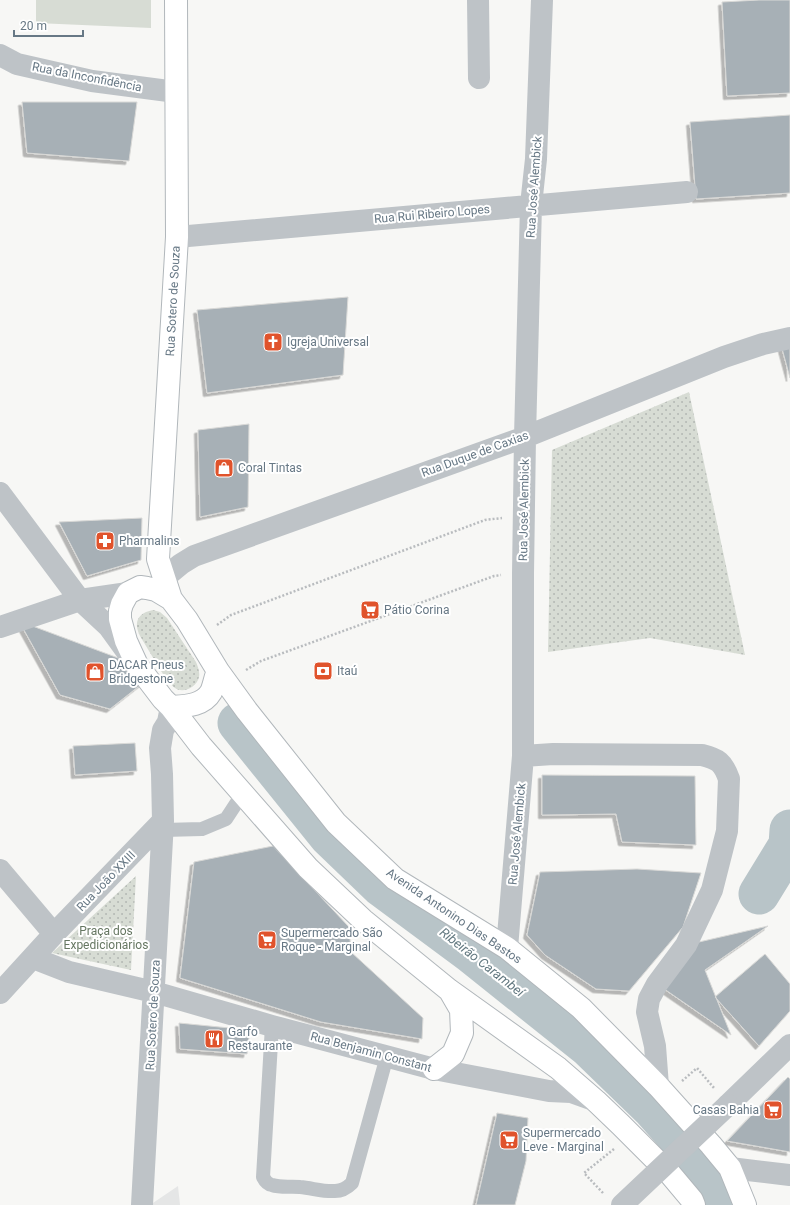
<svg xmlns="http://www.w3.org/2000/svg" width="790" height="1205" font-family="Roboto,sans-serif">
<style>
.built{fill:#e5e6e6}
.grass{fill:url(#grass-dots)}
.pitch{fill:#d7dcd4}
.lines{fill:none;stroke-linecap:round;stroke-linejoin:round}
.river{stroke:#b8c4c8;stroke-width:41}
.building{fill:#a7b0b6;stroke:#d9d9d7;filter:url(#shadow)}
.secondary-casing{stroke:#b1b7bb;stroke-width:24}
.path{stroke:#b9bcbf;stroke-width:2.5;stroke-dasharray:2 2;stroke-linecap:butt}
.lane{stroke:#bec3c7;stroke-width:14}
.street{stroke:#bec3c7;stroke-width:22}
.secondary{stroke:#fff;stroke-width:22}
.street-bridge{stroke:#bec3c7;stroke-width:22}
.labels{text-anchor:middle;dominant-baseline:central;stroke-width:4;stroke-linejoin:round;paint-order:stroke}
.street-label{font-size:12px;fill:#677885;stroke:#fff}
.poi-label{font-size:12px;fill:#677885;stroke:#fff;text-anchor:start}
.park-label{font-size:12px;fill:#667762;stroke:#fff}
.water-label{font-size:13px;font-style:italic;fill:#637981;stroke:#fff}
</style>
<defs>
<pattern id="grass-dots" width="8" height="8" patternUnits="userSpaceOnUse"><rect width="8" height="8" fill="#d7dcd4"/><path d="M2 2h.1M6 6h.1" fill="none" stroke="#b2b7b2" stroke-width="1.8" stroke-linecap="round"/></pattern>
<filter id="shadow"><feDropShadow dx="-3.5" dy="3.5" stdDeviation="0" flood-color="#0004"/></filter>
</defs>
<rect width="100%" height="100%" fill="#f7f7f5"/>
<path class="built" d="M178 1186 180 1205H150Z"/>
<path class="grass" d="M689 392 745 655 650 638 548 652 552 450Z
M153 610 160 612 167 618 196 662C198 667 200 672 199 677 197 687 183 694 175 688 169 684 165 676 161 671 154 659 147 648 140 636 133 622 138 613 153 610Z
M136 876 131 970 52 953Z"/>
<path class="pitch" d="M36 0H151V28L36 23Z"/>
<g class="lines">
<path class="river" d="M238 723 329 836 381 886 470 952 589 1047 653 1109 694 1155 713 1185 720 1205
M759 894 789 845 790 830"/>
</g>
<path class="building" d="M759 0H790V93L727 96 722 2Z
M22 102H137L129 161 27 153Z
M790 115V193L696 199 690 122Z
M348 297 343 375 207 393 197 310Z
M790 340V378L780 341Z
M249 424 248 507 200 517 198 430Z
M142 518 141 560 87 576 59 522Z
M19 621 137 665 148 679 110 709 60 695Z
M135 743 137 771 75 775 73 746Z
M542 775 695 776 696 845 622 842 616 814 542 815Z
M273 846 349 927 351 952 423 1018 422 1039 321 1022 180 978 194 862Z
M637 869 701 873 683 927 629 991 596 989 545 955 527 935 540 872Z
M768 926 705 970 731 1035 657 984 686 945Z
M765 954 790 984V1011L759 1046 715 997Z
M179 1023 250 1030 247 1054 180 1049Z
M788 1077 790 1079V1152L727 1141Z
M497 1113 528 1118 526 1161 515 1205H476Z"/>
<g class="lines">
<defs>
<path id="secondary" d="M171 599 158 559 177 237 176 0
M218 671 247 711 336 823 395 879 507 948 581 1008 658 1086 711 1145 730 1168 745 1205
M171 707C185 706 203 706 211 692 214 686 215 677 218 671L187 620 171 599 156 590 147 588 140 587 128 593 122 604 120 611V619L126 641 137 665 163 699 171 707 201 746 308 868 363 920 449 990 558 1068 596 1101 621 1125 671 1175 692 1200 694 1205
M434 1069 453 1054 462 1033 461 1010 450 991"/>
</defs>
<use href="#secondary" class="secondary-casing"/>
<path class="path" d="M217 625 231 615 485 520 502 518
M246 670 261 661 494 576 501 575
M682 1081 697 1068 714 1088
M603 1193 584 1173 614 1149"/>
<path class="lane" d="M163 830 202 829 226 819 243 793
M272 1026 263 1177C265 1181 267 1184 272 1185 281 1188 291 1186 300 1187 312 1188 324 1192 335 1191 342 1191 347 1188 352 1183L387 1056"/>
<path class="street" d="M478 0 479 78
M0 55 17 64 92 81 176 92
M177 237 687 192
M0 493 80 600 109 627 130 656
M164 578 181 564 194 556 525 437 724 357 763 344 790 338
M0 627 80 600 128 593
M523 756 553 754 702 755C718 759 723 762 729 779L727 831 712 890 686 945 657 984 649 999 647 1012 655 1046 658 1086
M0 870 54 934
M507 948 523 756V573L525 437 531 205 536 159 542 0
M33 958 69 972 154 992 272 1026 434 1069 549 1091 571 1092 596 1101
M0 993 54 934 163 821
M728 1105 790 1045
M730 1168 790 1175
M142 1205 163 821 162 774 160 748 163 730 168 722 171 707"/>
<use href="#secondary" class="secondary"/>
<path class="street-bridge" d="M622 1205 728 1105"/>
</g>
<defs>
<symbol id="church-square" viewBox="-11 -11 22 22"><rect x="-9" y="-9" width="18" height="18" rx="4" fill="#e0532c" stroke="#fff"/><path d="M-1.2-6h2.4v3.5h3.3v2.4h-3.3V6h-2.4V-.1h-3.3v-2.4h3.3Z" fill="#fff"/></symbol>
<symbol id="shop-square" viewBox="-11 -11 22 22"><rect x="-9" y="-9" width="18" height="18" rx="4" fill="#e0532c" stroke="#fff"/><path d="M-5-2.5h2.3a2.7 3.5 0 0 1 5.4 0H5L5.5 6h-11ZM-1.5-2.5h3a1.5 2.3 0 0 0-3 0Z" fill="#fff"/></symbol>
<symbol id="pharmacy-square" viewBox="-11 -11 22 22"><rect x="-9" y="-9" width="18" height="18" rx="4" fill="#e0532c" stroke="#fff"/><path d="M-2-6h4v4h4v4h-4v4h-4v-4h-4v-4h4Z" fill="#fff"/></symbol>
<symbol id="supermarket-square" viewBox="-11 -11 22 22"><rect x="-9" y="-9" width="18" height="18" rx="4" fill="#e0532c" stroke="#fff"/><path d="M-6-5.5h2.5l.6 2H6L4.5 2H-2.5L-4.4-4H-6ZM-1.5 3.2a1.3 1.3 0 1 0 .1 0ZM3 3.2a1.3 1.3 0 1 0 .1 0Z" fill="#fff"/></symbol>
<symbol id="bank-square" viewBox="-11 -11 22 22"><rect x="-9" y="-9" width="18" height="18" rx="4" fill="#e0532c" stroke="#fff"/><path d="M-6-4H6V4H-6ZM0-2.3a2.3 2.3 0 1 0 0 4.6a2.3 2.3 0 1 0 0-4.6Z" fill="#fff"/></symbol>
<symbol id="restaurant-square" viewBox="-11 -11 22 22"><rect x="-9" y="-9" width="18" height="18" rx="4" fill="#e0532c" stroke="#fff"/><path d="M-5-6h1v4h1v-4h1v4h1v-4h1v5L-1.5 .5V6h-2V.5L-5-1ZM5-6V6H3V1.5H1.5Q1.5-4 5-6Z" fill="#fff"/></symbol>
</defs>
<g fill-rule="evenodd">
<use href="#church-square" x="262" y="331" width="22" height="22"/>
<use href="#shop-square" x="213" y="457" width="22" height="22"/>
<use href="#pharmacy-square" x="94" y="530" width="22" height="22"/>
<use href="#supermarket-square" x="359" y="599" width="22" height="22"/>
<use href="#bank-square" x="312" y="660" width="22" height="22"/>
<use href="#shop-square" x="84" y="661" width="22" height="22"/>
<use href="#supermarket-square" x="256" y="929" width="22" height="22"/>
<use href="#restaurant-square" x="203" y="1028" width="22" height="22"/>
<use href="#supermarket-square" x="762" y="1099" width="22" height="22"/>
<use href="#supermarket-square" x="498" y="1129" width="22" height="22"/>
</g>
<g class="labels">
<g class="street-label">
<text transform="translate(87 77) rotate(11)">Rua da Inconfidência</text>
<text transform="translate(534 187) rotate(-86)">Rua José Alembick</text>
<text transform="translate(432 214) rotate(-5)">Rua Rui Ribeiro Lopes</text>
<text transform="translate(173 301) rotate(-87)">Rua Sotero de Souza</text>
<text transform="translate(475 454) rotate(-20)">Rua Duque de Caxias</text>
<text transform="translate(524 510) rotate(-89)">Rua José Alembick</text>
<text transform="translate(517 834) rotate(-85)">Rua José Alembick</text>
<text transform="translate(106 881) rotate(-46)">Rua João XXIII</text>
<text transform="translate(454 916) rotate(34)">Avenida Antonino Dias Bastos</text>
<text transform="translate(153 1015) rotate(-87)">Rua Sotero de Souza</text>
<text transform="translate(371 1052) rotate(15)">Rua Benjamin Constant</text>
</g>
<g class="poi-label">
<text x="287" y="342">Igreja Universal</text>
<text x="238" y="468">Coral Tintas</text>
<text x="119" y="541">Pharmalins</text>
<text x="384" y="610">Pátio Corina</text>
<text x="109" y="665">DACAR Pneus<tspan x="109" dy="14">Bridgestone</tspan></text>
<text x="337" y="671">Itaú</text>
<text x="281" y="933">Supermercado São<tspan x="281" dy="14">Roque - Marginal</tspan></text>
<text x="228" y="1032">Garfo<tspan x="228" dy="14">Restaurante</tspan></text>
<text x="759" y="1110" text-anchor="end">Casas Bahia</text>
<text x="523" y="1133">Supermercado<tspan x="523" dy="14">Leve - Marginal</tspan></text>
</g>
<g class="park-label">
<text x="106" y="931">Praça dos<tspan x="106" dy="14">Expedicionários</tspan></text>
</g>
<g class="water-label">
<text transform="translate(482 962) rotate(38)">Ribeirão Carambeí</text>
</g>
</g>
<path d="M14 30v6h69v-6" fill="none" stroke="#677885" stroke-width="2"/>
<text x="20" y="30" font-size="12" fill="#677885" stroke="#ffffff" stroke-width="3" paint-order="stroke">20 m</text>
</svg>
